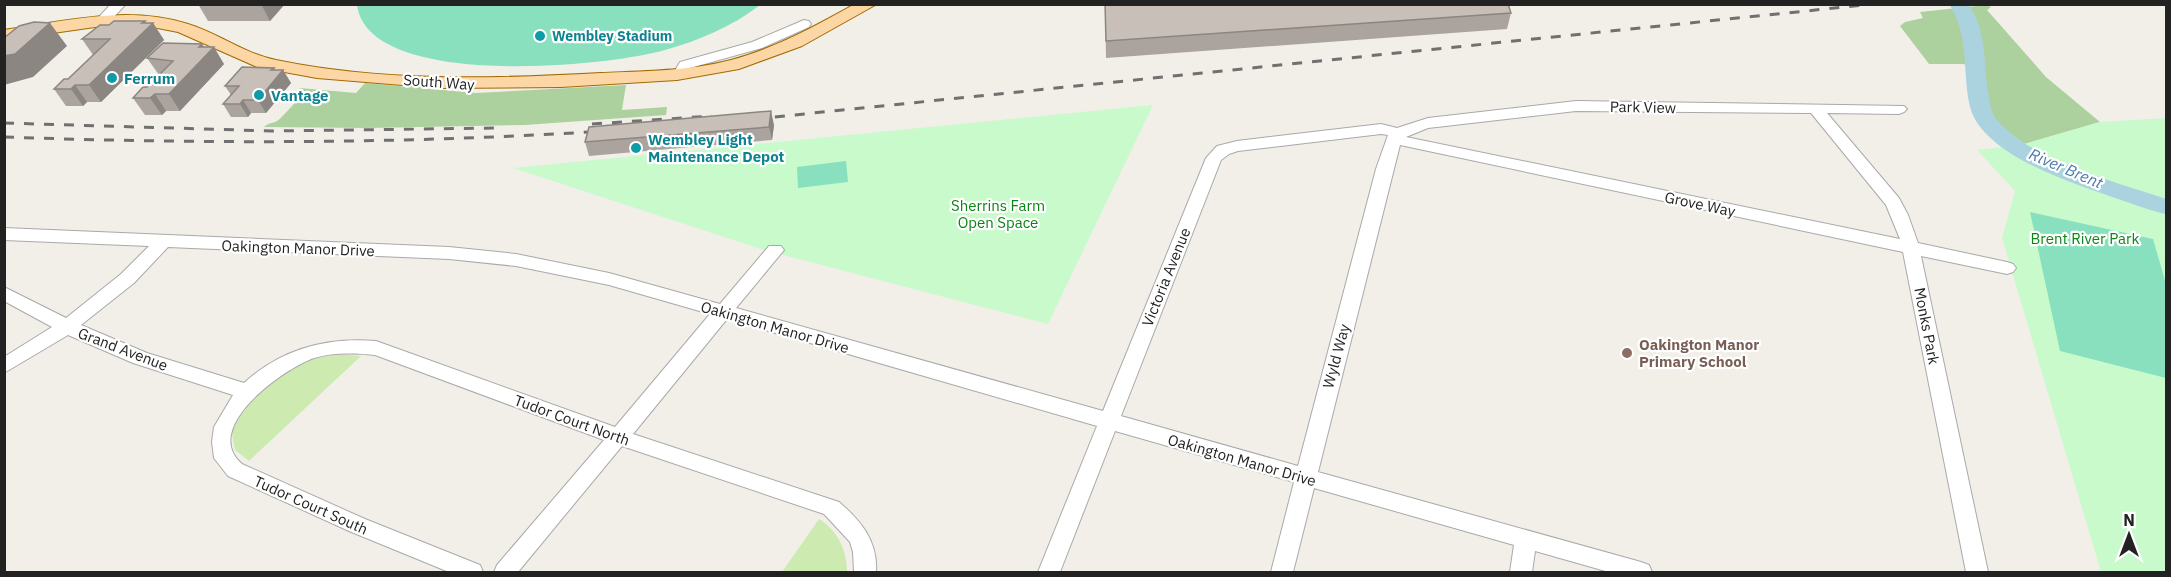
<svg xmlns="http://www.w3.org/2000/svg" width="2171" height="577" font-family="'IBM Plex Sans',sans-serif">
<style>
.grass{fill:#cdebb0}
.forest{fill:#add19e}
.park{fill:#c8facc}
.pitch{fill:#88e0be}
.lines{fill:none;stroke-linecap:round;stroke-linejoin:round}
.river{fill:#aad3df;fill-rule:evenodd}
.minor-casing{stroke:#a9a9a9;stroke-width:2}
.major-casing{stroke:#a06b00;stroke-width:2}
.minor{fill:#fff;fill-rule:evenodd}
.major{fill:#fcd6a4;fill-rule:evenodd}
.rail{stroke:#707070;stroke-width:3;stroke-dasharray:10 10;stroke-linecap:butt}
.wall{fill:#aba49e}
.shaded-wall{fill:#8b8681}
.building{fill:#c7bfb8;stroke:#8b8681;stroke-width:1.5}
.culture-dot{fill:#0f9aa8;stroke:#fff;stroke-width:2}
.education-dot{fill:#8d6e63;stroke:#fff;stroke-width:2}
.labels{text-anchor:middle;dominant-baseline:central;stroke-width:4.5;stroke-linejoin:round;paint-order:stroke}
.far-culture-label{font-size:14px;font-weight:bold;fill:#0d838f;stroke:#fff;text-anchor:start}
.culture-label{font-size:15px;font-weight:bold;fill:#0d838f;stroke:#fff;text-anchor:start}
.street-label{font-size:15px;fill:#222;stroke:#fff}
.park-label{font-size:15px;fill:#0c8416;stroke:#fff}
.education-label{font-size:15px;font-weight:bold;fill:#785e54;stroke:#fff;text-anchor:start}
.water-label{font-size:16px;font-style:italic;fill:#4a7aab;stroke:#fff}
</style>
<rect width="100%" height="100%" fill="#f2efe9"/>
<path class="grass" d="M338 354 361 356 249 461 235 450 232 434 234 423 255 392 298 364 318 358Z
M819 519C838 531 847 550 847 572H782Z"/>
<path class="forest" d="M1986 5 1991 7 1987 10 2046 77 2100 122 2021 145 1989 119 1982 81 1964 64H1929L1900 26 1905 22 1923 18 1920 12Z
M365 83 476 93 626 85 622 110 667 107 666 115 525 125 368 128 264 127C269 122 272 124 277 121 281 119 293 104 299 99L295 93 300 88 356 93Z"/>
<path class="park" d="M1153 105 1048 324 764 250 513 168Z
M2166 118V572H2101L2002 238 2015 191 1977 150 2021 145 2100 122Z"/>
<path class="pitch" d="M357 5V4L760 5C733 26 698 41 665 50 606 67 368 90 357 5Z
M846 161 848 182 798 188 797 167Z
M2030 212 2153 239 2166 284V378L2060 351Z"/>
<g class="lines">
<path class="river" d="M1949 4H1968C1988 31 1983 66 1989 98 1990 105 1992 114 1996 119 2031 161 2116 182 2166 199V214C2150 211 2134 204 2118 199 2075 184 1983 156 1970 107 1962 72 1970 35 1949 4Z"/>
<defs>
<path id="minor" d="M111 4H126L110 21H100L98 18Z
M804 20 809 21 811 24 809 27 762 48 690 68 685 77H675L673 74 680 62 752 42Z
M1576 101 1904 106 1907 109 1904 112 1899 114 1827 113 1899 198 1908 215 1918 243 2007 262 2013 264 2016 268 2013 272 2007 274 1921 256 1988 572H1966L1903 252 1400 145 1318 472 1641 562 1649 565 1652 572H1609L1535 551 1532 572H1510L1514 545 1314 488 1293 572H1271L1294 482 1115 431 1060 572H1038L1097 426 727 319 633 434 839 502C861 521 878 541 876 572H854L853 552 850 542 824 514 622 446 518 572H494L497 565 604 440 375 355C355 353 333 352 314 358 283 369 200 428 242 464L365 519 480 565 483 572H449L349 531 228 476 214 458 212 442 214 427 233 395 133 363 68 335 4 373V357L52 327 4 301V287L66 318 121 274 149 246 4 240V228L449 247 516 254 609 273 720 304 769 246H781L784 250 736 308 1103 411 1206 158 1217 146 1237 141 1381 124 1397 128 1428 118ZM1576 111 1811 113 1886 205 1900 239 1406 137 1428 128ZM1381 134 1388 135 1376 169 1298 466 1121 416 1221 160 1229 154 1238 151ZM168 247 449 259 516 266 609 285 710 314 615 427 376 341C327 337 281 349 244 383L147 353 81 325 134 283Z"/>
<path id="major" d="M855 4H877L802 46 739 69 677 80 561 87 439 88 317 78 257 67 178 32 142 25 95 27 4 40V30C66 21 127 5 188 24 218 33 245 54 276 60 382 82 493 79 601 73 644 71 689 71 731 60 776 48 815 26 855 4Z"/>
</defs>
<use href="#minor" class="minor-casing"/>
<use href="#major" class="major-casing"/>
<use href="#minor" class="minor"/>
<use href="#major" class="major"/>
<path class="rail" d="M755 119 1874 4
M4 123 272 131 499 128
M592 124 712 116
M4 137C205 144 405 144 605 131"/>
</g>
<path class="wall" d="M198 4H285L270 21H208Z
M1105 4H1508L1511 13 1507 29 1106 58Z
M145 21 146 23H153L164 40 101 102H87L83 106H66L54 89 68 79 93 55 82 39 109 25Z
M202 44 204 47 224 64 180 111H166L162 115H145L133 98 147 87 159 75 147 58Z
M275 70H283L291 83 266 113H251L248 117H231L223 104 231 95 225 86Z
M774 125 772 140 589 156 585 142Z"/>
<path class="shaded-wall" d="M261 4H285L270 21Z
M145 21 149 28 153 23 164 40 101 102 89 85Z
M50 23 67 46 33 77 4 85V56Z
M202 44 208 53 214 47 224 64 180 111 169 94 199 47Z
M274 68 278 76 283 70 291 83 266 113 258 100 271 70Z
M75 85 87 102 83 106 71 89Z
M155 94 166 111 162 115 150 98Z
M243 100 251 113 248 117 240 104Z
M771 111 774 125 772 140 769 127Z"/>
<path class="building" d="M1105 4H1508L1511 13 1106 41Z
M114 21H145L142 23H153L89 85H75L71 89H54L64 79H68L110 39H82L100 25H109Z
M34 22 50 23 15 54 4 56V38L19 26Z
M163 43 202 44 199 47H214L169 94H155L150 98H133L143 87H147L173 61 147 58Z
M242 67 274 68 271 70H283L258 100H243L240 104H223L239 86H225Z
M771 111 769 127 585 142 589 127Z"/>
<g class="culture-dot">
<circle cx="540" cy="36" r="6"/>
<circle cx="112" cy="78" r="6"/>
<circle cx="259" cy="95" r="6"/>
<circle cx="636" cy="148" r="6"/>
</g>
<circle class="education-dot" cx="1627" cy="353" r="6"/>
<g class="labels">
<g class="far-culture-label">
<text x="552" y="36">Wembley Stadium</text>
</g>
<g class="culture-label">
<text x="124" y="78">Ferrum</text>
<text x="271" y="95">Vantage</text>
<text x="648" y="139">Wembley Light<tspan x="648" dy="17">Maintenance Depot</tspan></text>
</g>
<g class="street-label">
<text transform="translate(439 82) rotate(4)">South Way</text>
<text transform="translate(1643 107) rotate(1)">Park View</text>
<text transform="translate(1700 204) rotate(12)">Grove Way</text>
<text transform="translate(298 248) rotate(2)">Oakington Manor Drive</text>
<text transform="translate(1166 277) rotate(-68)">Victoria Avenue</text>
<text transform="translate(1927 326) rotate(79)">Monks Park</text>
<text transform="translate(775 327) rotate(16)">Oakington Manor Drive</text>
<text transform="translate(123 349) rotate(21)">Grand Avenue</text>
<text transform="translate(1336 356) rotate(-75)">Wyld Way</text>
<text transform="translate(572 420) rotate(20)">Tudor Court North</text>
<text transform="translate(1242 460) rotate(16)">Oakington Manor Drive</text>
<text transform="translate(311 505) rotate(24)">Tudor Court South</text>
</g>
<g class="park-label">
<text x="998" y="205">Sherrins Farm<tspan x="998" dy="17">Open Space</tspan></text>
<text x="2085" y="238">Brent River Park</text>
</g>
<g class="education-label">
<text x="1639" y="344">Oakington Manor<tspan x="1639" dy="17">Primary School</tspan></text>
</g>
<g class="water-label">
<text transform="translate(2066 168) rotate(23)">River Brent</text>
</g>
</g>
<rect width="2171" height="577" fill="none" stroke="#222222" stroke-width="12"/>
<g transform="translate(2129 535)" stroke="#ffffff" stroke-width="4.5" paint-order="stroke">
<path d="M0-4.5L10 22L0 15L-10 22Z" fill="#222222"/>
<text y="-9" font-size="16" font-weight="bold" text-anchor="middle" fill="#222222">N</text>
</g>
</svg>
